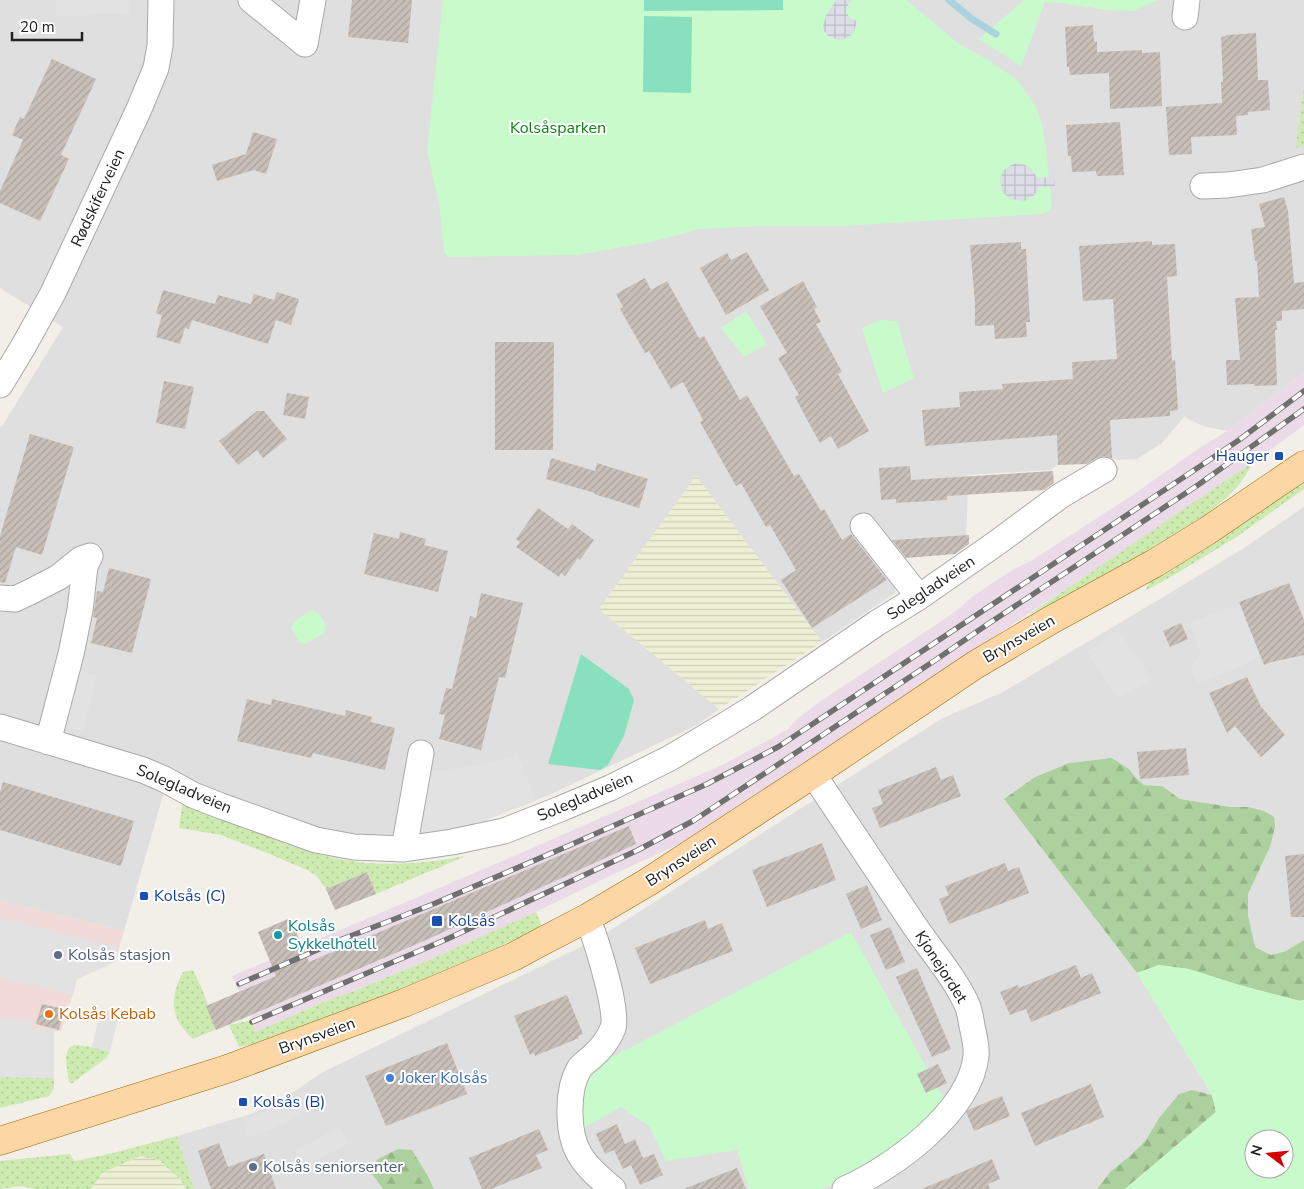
<svg xmlns="http://www.w3.org/2000/svg" width="1304" height="1189" font-family="'Nunito Sans',sans-serif">
<style>
.residential{fill:#e0dfdf}
.commercial{fill:#f2dad9}
.railway{fill:#ebdbe8}
.farmland{fill:url(#farmland-rules)}
.grass{fill:url(#grass-dots)}
.forest{fill:url(#forest-firs)}
.park{fill:#c8facc;fill-rule:evenodd}
.pitch{fill:#88e0be}
.parking{fill:#e2e2e2}
.plaza{fill:url(#plaza-grid)}
.lines{fill:none;stroke-linecap:round;stroke-linejoin:round}
.stream{stroke:#aad3df;stroke-width:7}
.building{fill:url(#building-hatch)}
.street-casing{stroke:#a9a9a9;stroke-width:27}
.primary-casing{stroke:#a06b00;stroke-width:29}
.street{stroke:#fff;stroke-width:25}
.primary{stroke:#fcd6a4;stroke-width:28}
.rail-casing{stroke:#707070;stroke-width:5.5}
.rail{stroke:#fff;stroke-width:4;stroke-dasharray:11;stroke-linecap:butt}
.transit-dot{fill:#1a4fb4;stroke:#fff;stroke-width:2}
.culture-dot{fill:#0f9aa8;stroke:#fff;stroke-width:2}
.service-dot{fill:#5c6f8a;stroke:#fff;stroke-width:2}
.food-dot{fill:#e8710a;stroke:#fff;stroke-width:2}
.shop-dot{fill:#3f7fe0;stroke:#fff;stroke-width:2}
.labels{text-anchor:middle;dominant-baseline:central;stroke-width:4;stroke-linejoin:round;paint-order:stroke}
.park-label{font-size:16px;fill:#0c8416;stroke:#fff}
.street-label{font-size:16px;fill:#222;stroke:#fff}
.transit-label{font-size:16px;fill:#164399;stroke:#fff;text-anchor:start}
.culture-label{font-size:16px;fill:#0d838f;stroke:#fff;text-anchor:start}
.service-label{font-size:16px;fill:#4e5e75;stroke:#fff;text-anchor:start}
.food-label{font-size:16px;fill:#c56008;stroke:#fff;text-anchor:start}
.shop-label{font-size:16px;fill:#366cbe;stroke:#fff;text-anchor:start}
</style>
<defs>
<pattern id="farmland-rules" width="6" height="5" patternUnits="userSpaceOnUse" patternTransform="scale(1.25)"><rect width="6" height="5" fill="#eef0d5"/><path d="M0 2.5h6" fill="none" stroke="#ccceb7"/></pattern>
<pattern id="grass-dots" width="8" height="8" patternUnits="userSpaceOnUse" patternTransform="scale(1.25)"><rect width="8" height="8" fill="#cdebb0"/><path d="M2 2h.1M6 6h.1" fill="none" stroke="#b0c997" stroke-width="1.8" stroke-linecap="round"/></pattern>
<pattern id="forest-firs" width="22" height="20" patternUnits="userSpaceOnUse" patternTransform="scale(1.25)"><rect width="22" height="20" fill="#add19e"/><path d="M5 1l3.5 6h-7zM16 11l3.5 6h-7z" fill="#95b388"/></pattern>
<pattern id="plaza-grid" width="8" height="8" patternUnits="userSpaceOnUse" patternTransform="scale(1.25)"><rect width="8" height="8" fill="#dddde8"/><path d="M0 4h8M4 0v8" fill="none" stroke="#bdbdc7"/></pattern>
<pattern id="building-hatch" width="6" height="6" patternUnits="userSpaceOnUse" patternTransform="scale(1.25)"><rect width="6" height="6" fill="#c7bfb8"/><path d="M-1 1l2-2M0 6l6-6M5 7l2-2" fill="none" stroke="#aba49e"/></pattern>
</defs>
<rect width="100%" height="100%" fill="#f2efe9"/>
<path class="residential" d="M0 0H1304V373L1227 431 1203 426 1184 417 1162 443 1137 459 1062 462 1050 470 967 475 968 491 966 537 898 539 899 555 895 593 822 642 696 476 599 609 719 709 697 725 549 795 483 821 393 837 373 836 318 828 164 792 124 931 0 901V427L3 425 63 327 0 288Z
M1304 507V940L1286 951 1271 955 1255 947 1248 915V894L1270 847 1248 807H1231L1180 799 1162 786 1144 785 1136 778 1129 769 1112 758 1069 763 1035 777 1004 799 1137 973 1212 1095 1206 1093 1179 1094 1159 1118 1146 1140 1130 1156 1111 1171 1097 1189H434L428 1176 412 1150 369 1170 383 1189H194L177 1136 251 1114 285 1098 321 1073 595 940 941 719 1003 692 1160 599 1244 548Z"/>
<path class="commercial" d="M0 901 124 931 115 962 77 979 73 995 67 1010 61 1031H54V1078L0 1077Z"/>
<path class="railway" d="M1304 373V425L1261 457 1120 553 852 731 767 790 686 841 612 875 517 921 422 963 351 992 333 998 255 1032 252 1020 232 976 507 859 720 766 776 736 788 729 797 719 818 703 946 618 960 608 970 598 1012 570 1031 561 1134 494 1195 451 1227 431Z"/>
<path class="farmland" d="M696 476 822 642 719 709 599 609Z
M140 1156 159 1160 181 1180 186 1189H91L102 1173Z"/>
<path class="grass" d="M1304 85V145L1296 148Z
M1253 462C1249 470 1244 478 1239 485 1216 510 1188 527 1159 544 1116 570 1073 593 1028 615Z
M1304 477V489L1235 538 1174 575 1145 591 1150 581Z
M183 799C240 826 303 857 367 863 386 864 406 864 424 862 438 861 452 858 466 856L376 894 367 872 326 889 317 876 307 870 272 855 221 835 179 828Z
M536 912 542 927C483 956 422 981 361 1005 321 1021 281 1038 239 1047L229 1025 252 1020 255 1032 333 998 351 992 422 963Z
M193 970 202 989 217 1029 193 1039C170 1018 169 999 183 972Z
M77 1045 92 1047 110 1052 106 1058 71 1084 69 1082C68 1070 62 1054 71 1046Z
M0 1077 54 1078V1088L49 1096 0 1108Z
M177 1136 194 1189H186L181 1180 159 1160 140 1156 102 1173 91 1189H35L21 1186 0 1189V1161L70 1154 72 1158 75 1161 113 1153Z"/>
<path class="forest" d="M1112 758 1129 769 1136 778 1144 785 1162 786 1180 799 1231 807H1248L1264 811 1274 817 1275 827 1270 847 1248 894V915L1255 947 1271 955 1286 951 1304 940V1000L1300 1001 1239 985 1188 969 1159 965 1137 973 1004 799 1035 777 1069 763Z
M1192 1090 1212 1095 1216 1112 1125 1189H1097L1111 1171 1130 1156 1146 1140 1159 1118 1179 1094Z
M398 1149 412 1150 428 1176 434 1189H383L369 1170 378 1159Z"/>
<path class="park" d="M443 0H906L959 44 990 61 1017 80 1036 107 1042 123 1046 148 1052 207 1048 212 1041 214 841 226H761L699 229 651 242 577 255 449 257 444 252 439 203 427 151Z
M1024 0H1157L1133 11 1108 10 1061 3 1045 2 1021 66 979 39Z
M746 311 767 344 744 357 721 328Z
M880 320 898 321 905 350 914 378 883 393 862 328Z
M311 610C319 611 322 619 326 625L324 633 305 644 300 643 291 627 295 621Z
M851 932 944 1099 921 1127 881 1161 827 1187 821 1189H749L737 1150 666 1161 649 1126 621 1107 583 1128 578 1075Z
M1159 965 1189 969 1239 985 1300 1001 1304 1000V1189H1125L1216 1112 1212 1095 1137 973ZM1254 1139H1284V1169H1254Z"/>
<path class="pitch" d="M644 0H783V10L644 11Z
M644 16 692 17 691 93 643 92Z
M581 654 629 689 634 700 624 736 608 765 600 770 548 764Z"/>
<path class="parking" d="M57 0H129L130 13 55 17Z
M1240 604 1261 656 1242 666 1198 683 1190 671 1201 652 1189 623Z
M1118 630 1145 669 1151 680 1118 698 1087 652Z
M77 670 97 675 83 731 62 726Z
M518 755 536 801 483 821 427 835 393 837 402 825 413 767 440 770 467 767 492 763Z
M0 917 118 947 115 962 77 979 73 995 0 978Z
M101 1009 119 1014 110 1052 92 1047Z
M0 1019H32V1029L54 1031V1078L0 1077Z
M305 1091 315 1106 289 1121 269 1130 248 1137 242 1120 278 1106Z
M340 1126 348 1144 318 1159 301 1166 294 1150 310 1143Z"/>
<path class="plaza" d="M837 0H853L849 2 846 11 849 18 857 21 854 32 849 37 840 40 829 37 824 31 823 26 827 13Z
M1017 163 1023 164 1032 169 1037 178 1054 177 1055 186 1039 187 1038 191 1033 196 1024 201 1011 199 1003 193 1002 190 1000 178 1004 170 1011 165Z"/>
<g class="lines">
<path class="stream" d="M949 0 972 19 996 34"/>
</g>
<path class="building" d="M352 0H412L408 43 348 37Z
M1093 25 1094 42 1097 41V52L1142 50V53L1160 52 1162 106 1110 109 1109 73 1070 75 1069 67H1067L1065 27Z
M1256 33 1258 80H1268L1270 110 1248 112V115L1236 116 1237 135 1191 137 1192 154 1169 155 1166 107 1222 103 1221 82H1223L1221 37 1226 36V35Z
M52 59 96 79 61 155 69 159 40 221 0 203V191L23 140 12 135 20 117 24 119Z
M1120 122 1124 175 1097 176 1096 171 1072 172 1071 156H1068L1066 125Z
M253 132 277 139 266 174 254 170 217 181 212 165 246 154Z
M1284 197 1288 211 1294 283 1304 282V309L1282 311V321H1276L1277 330H1275L1277 385 1254 386V384L1227 385 1226 360H1240L1235 298 1259 297 1257 261H1255L1251 229 1265 227 1259 204Z
M1152 241V245L1175 244 1177 276 1167 277 1172 361 1175 360 1178 410 1170 411V416L1110 420 1112 458 1103 456 1097 458 1087 464 1058 465 1057 435 925 446 922 410 960 407 959 392 1003 389 1002 384 1073 379 1072 362 1117 359 1113 299 1083 301 1079 246Z
M1021 242V249H1026L1030 322H1026L1027 337 995 339 994 325 975 326V304L970 245Z
M747 252 769 290 726 315 700 268 727 253 731 260Z
M645 278 651 290 667 281 699 338 704 336 740 400 747 395 794 476 799 474 821 511 824 509 842 540 851 534 887 580 812 628 781 580 796 570 770 525 766 527 741 483 736 486 700 422 703 420 683 382 671 389 649 351 645 353 620 309 623 307 616 294Z
M803 281 817 307 814 309 821 322 816 324 842 372 838 374 869 431 838 449 831 436 820 443 810 425 795 397 799 395 778 358 787 353 760 306Z
M163 290 215 304 218 295 251 304 254 294 274 300 277 292 299 299 291 325 276 320 268 344 192 320 189 329 185 328 180 344 156 337 162 315 156 313Z
M495 342H554L553 450H495Z
M164 381 194 387 185 429 156 423Z
M287 393 309 397 305 419 283 415Z
M257 411H264L287 439 263 458 257 450 238 465 219 441Z
M30 434 74 447 42 555 16 547 5 583 0 582V536Z
M551 458 595 471 597 463 648 479 639 508 594 494 595 493 546 479Z
M910 466 911 480 1053 471 1054 483 1044 490 947 496V500L896 503V499L881 500 879 468Z
M538 508 568 529 572 524 594 540 580 560 578 558 565 576 561 573 559 577 516 547 520 542 516 539Z
M400 532 426 539 424 545 448 551 438 592 364 574 374 533 399 539Z
M969 535V544L955 554 906 558 892 540Z
M109 568 151 579 132 653 91 643 97 618 93 617 97 591 103 592Z
M1289 583 1304 620V655L1272 662 1264 665 1239 602Z
M481 593 523 603 505 678 499 677 481 750 439 739 445 715 439 714 446 688 452 689 470 616 476 618Z
M1181 623 1188 639 1170 647 1163 631Z
M1247 677 1260 705 1285 735 1261 757 1235 726 1227 733 1209 693Z
M247 699 271 705 272 699 345 716 346 710 372 717 371 722 395 728 385 770 313 753 311 758 237 741Z
M1186 748 1189 775 1140 779 1137 752Z
M936 767 941 780 953 775 961 796 880 828 872 808 883 804 878 790Z
M3 782 134 821 121 866 0 830V792Z
M629 826 636 844 426 940 216 1030 206 1006 276 976 258 932 290 918 309 962Z
M822 843 836 880 767 907 752 870Z
M1304 854V917H1291L1285 856Z
M1005 863 1008 871 1019 867 1029 893 949 924 939 899 949 895 945 886Z
M367 872 376 894 335 910 326 889Z
M867 885 882 920 861 929 846 894Z
M705 920 708 929 722 923 733 951 650 984 635 948Z
M890 927 905 962 886 970 870 935Z
M1076 965 1081 978 1092 973 1101 993 1031 1022 1026 1009 1010 1015 1000 992 1018 985 1019 988Z
M917 968 951 1049 932 1057 896 977Z
M567 995 583 1034 578 1036 579 1038 535 1056 534 1053 530 1055 514 1016Z
M42 1004 64 1009 59 1030 36 1024Z
M447 1043 467 1094 386 1126 365 1076Z
M938 1064 947 1083 926 1093 917 1074Z
M1091 1084 1104 1117 1035 1146 1021 1113Z
M1002 1096 1010 1116 974 1131 966 1112 968 1110Z
M617 1124 625 1144 635 1139 643 1158 654 1154 663 1175 640 1185 631 1165 623 1169 614 1150 605 1154 596 1134Z
M539 1129 548 1150 536 1155 542 1168 491 1189H482L469 1158Z
M219 1143 228 1167 264 1154 276 1189H211L198 1151Z
M992 1159 1000 1179 988 1184 990 1189H922Z
M737 1168 746 1189H686V1188Z"/>
<g class="lines">
<defs>
<path id="street" d="M251 0 305 44 313 0
M1185 17 1187 0
M1203 186 1228 185 1263 180 1304 167
M0 385 23 347 53 293 139 109 156 68 160 46 161 0
M863 526 919 597
M0 598 15 599 30 592 59 577 81 559 90 556
M0 727 143 770 164 779 193 795 221 806 316 840 354 847 404 849 452 842 504 831 560 809 610 788 670 758 722 727 753 708 877 623 919 597 998 542 1060 496 1104 470
M48 742 71 654 80 610 85 566 90 556
M813 774C846 824 881 875 914 925 932 952 955 977 968 1007 970 1013 971 1020 972 1026 974 1035 977 1046 976 1056 970 1112 893 1168 845 1189
M404 849 421 753
M587 918C595 936 619 1011 613 1028 609 1038 601 1049 593 1056 589 1060 582 1064 579 1069 572 1081 570 1096 570 1109 569 1149 583 1165 613 1189"/>
<path id="primary" d="M0 1141 227 1069 404 1003 513 957 537 944 587 918 648 882 813 774 975 665 1051 620 1155 563 1207 531 1304 465"/>
</defs>
<use href="#street" class="street-casing"/>
<use href="#primary" class="primary-casing"/>
<use href="#street" class="street"/>
<use href="#primary" class="primary"/>
<defs>
<path id="rail" d="M239 984 340 940 431 905 568 846 707 784 778 747 1190 473 1239 440 1304 391
M252 1022 445 940 638 850 693 821 937 659 988 624 1198 485 1304 409"/>
</defs>
<use href="#rail" class="rail-casing"/>
<use href="#rail" class="rail"/>
</g>
<g class="transit-dot">
<rect x="1274" y="451" width="10" height="10" rx="2.5"/>
<rect x="139" y="891" width="10" height="10" rx="2.5"/>
<rect x="431" y="915" width="12" height="12" rx="2.5"/>
<rect x="238" y="1097" width="10" height="10" rx="2.5"/>
</g>
<circle class="culture-dot" cx="278" cy="935" r="5"/>
<g class="service-dot">
<circle cx="58" cy="955" r="5"/>
<circle cx="253" cy="1167" r="5"/>
</g>
<circle class="food-dot" cx="49" cy="1014" r="5"/>
<circle class="shop-dot" cx="390" cy="1078" r="5"/>
<g class="labels">
<g class="park-label">
<text x="558" y="128">Kolsåsparken</text>
</g>
<g class="street-label">
<text transform="translate(98 198) rotate(-65)">Rødskiferveien</text>
<text transform="translate(931 588) rotate(-34)">Solegladveien</text>
<text transform="translate(1019 639) rotate(-30)">Brynsveien</text>
<text transform="translate(184 789) rotate(23)">Solegladveien</text>
<text transform="translate(585 797) rotate(-23)">Solegladveien</text>
<text transform="translate(681 861) rotate(-33)">Brynsveien</text>
<text transform="translate(941 967) rotate(57)">Kjonejordet</text>
<text transform="translate(317 1036) rotate(-20)">Brynsveien</text>
</g>
<g class="transit-label">
<text x="1269" y="456" text-anchor="end">Hauger</text>
<text x="154" y="896">Kolsås (C)</text>
<text x="448" y="921">Kolsås</text>
<text x="253" y="1102">Kolsås (B)</text>
</g>
<g class="culture-label">
<text x="288" y="926">Kolsås<tspan x="288" dy="18">Sykkelhotell</tspan></text>
</g>
<g class="service-label">
<text x="68" y="955">Kolsås stasjon</text>
<text x="263" y="1167">Kolsås seniorsenter</text>
</g>
<g class="food-label">
<text x="59" y="1014">Kolsås Kebab</text>
</g>
<g class="shop-label">
<text x="400" y="1078">Joker Kolsås</text>
</g>
</g>
<g transform="translate(1269 1154) rotate(286)"><circle r="24" fill="#ffffff" stroke="#a7a7a7"/>
<path d="M0-4L9 19L0 12L-9 19Z" fill="#d40000"/>
<text y="-8" font-size="14" font-weight="bold" text-anchor="middle" fill="#222222">N</text>
</g>
<path d="M12 32v8h70v-8" fill="none" stroke="#222222" stroke-width="2.5"/>
<text x="20" y="32" font-size="15" fill="#222222" stroke="#ffffff" stroke-width="4" paint-order="stroke">20 m</text>
</svg>
